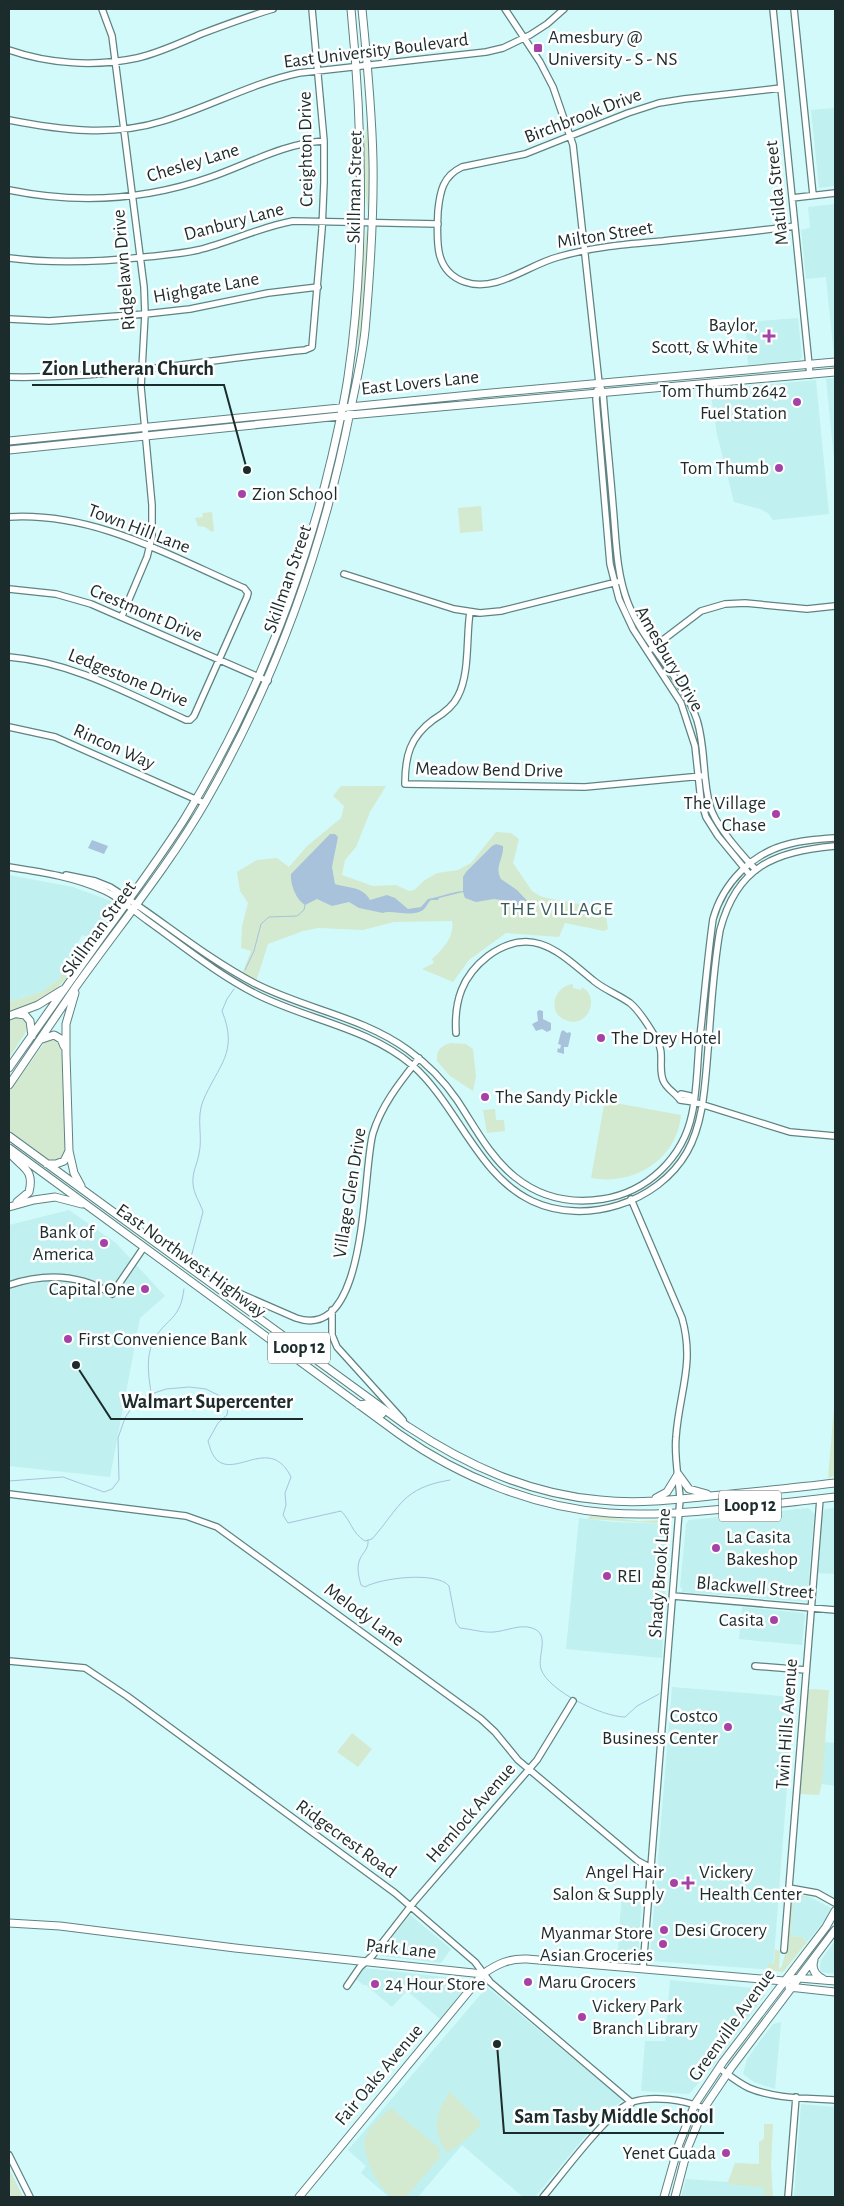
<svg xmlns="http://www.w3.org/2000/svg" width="844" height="2206" font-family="'Alegreya Sans',sans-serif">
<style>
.built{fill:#c0f0ef}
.green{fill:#d3ead0}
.water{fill:#a8c2dc}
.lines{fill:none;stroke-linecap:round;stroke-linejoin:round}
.stream{stroke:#a8c2dc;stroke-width:1}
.minor-casing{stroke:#5f8382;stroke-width:8}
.major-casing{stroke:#5f8382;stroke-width:9}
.minor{stroke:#fff;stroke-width:5.5}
.major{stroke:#fff;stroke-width:7}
.poi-dot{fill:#a642a7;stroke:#fff;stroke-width:2}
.labels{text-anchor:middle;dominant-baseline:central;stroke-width:5;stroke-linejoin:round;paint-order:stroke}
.shield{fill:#fff;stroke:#606b6b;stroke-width:1}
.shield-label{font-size:18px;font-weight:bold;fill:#1c2b2b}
.poi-label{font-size:19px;fill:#1c2b2b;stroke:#fff;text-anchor:start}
.street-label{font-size:19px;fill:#1c2b2b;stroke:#fff}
.neighbourhood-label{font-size:20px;letter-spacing:1px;fill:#385b5b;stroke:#fff}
.leader{fill:none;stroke:#1c2b2b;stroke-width:2}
.callout-dot{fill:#1c2b2b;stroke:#fff;stroke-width:2}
.callout-label{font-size:20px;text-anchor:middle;font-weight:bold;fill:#1c2b2b;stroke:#fff;stroke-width:5;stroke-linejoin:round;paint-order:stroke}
</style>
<rect width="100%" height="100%" fill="#d3fafa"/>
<path class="built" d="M835 108V186L819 188 811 110Z
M835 204V357H834L826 277 806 279 801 230 810 228 808 207Z
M798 318 802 357 799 360 748 365 745 322Z
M835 378V469L826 379Z
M816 380 829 514 773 520 768 513 760 509 734 502 717 434 710 390Z
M9 875 73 887 111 901 112 905V909L99 929 88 937 82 935 59 979 41 992 9 1002Z
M69 1210 116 1243 165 1296 140 1318 110 1477 9 1466V1225Z
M808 1508 813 1512 814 1516 807 1602 682 1592V1588L680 1587 686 1524 689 1520Z
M835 1508V1574L817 1573 822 1514 825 1509Z
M579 1518 613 1522 669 1524 662 1658 566 1649Z
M742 1607 803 1613 805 1615 802 1645 739 1639Z
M672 1687 794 1697 773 1970 651 1961 650 1958Z
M824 1742 835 1743V1786L822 1784Z
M622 1894 642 1895 638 1958 636 1959 617 1958Z
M794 1897H810L831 1908 825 1920 807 1942 802 1937 791 1936Z
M410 1915 451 1949 441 1963 381 1956V1952Z
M835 1941V1974L821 1972 820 1968 821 1960Z
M365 1968 454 1978 465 1988 440 2019 407 1991 392 2007 366 1985H363L355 1978Z
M670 1980 764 1989 765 1995 713 2066 689 2094 641 2091 645 2041H665Z
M487 1987 623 2100 603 2115 535 2197H523L462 2145 418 2197H389L361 2173 366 2166 348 2150Z
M781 2022 775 2089 754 2082 743 2074 747 2059 757 2045 773 2024Z
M801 2104 835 2107V2197H794Z
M686 2179 728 2182V2184L765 2188 763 2197H681Z"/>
<path class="green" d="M367 125 369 129V216C365 209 363 133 367 125Z
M366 230 368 234 369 263 363 328 358 353V314Z
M481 506 483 531 460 533 458 508Z
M212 512 214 531 212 532 205 527 198 526 195 518 203 517 202 513Z
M341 786H386L370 812 356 847 345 860 342 875 373 886 396 885 409 891 414 890 425 880 437 873 458 870 471 863 496 832 511 833 519 839 513 863 532 891 542 897 605 909 608 929 604 931 565 923 559 937 506 933 469 960 453 982 422 969 434 963 432 959C443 949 455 936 452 921L394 922 363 930 318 928 303 931 268 944 256 982 242 974 251 951 241 948 242 926 248 903 240 891 237 872 257 860 277 858 289 867 307 846 341 818 344 806 333 796Z
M70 957 78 962C59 993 41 1001 9 1014V1002L41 992 59 979Z
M573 984V988L581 990 582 987C600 997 589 1027 568 1021 546 1015 553 986 573 984Z
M18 1017 26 1021 27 1030 9 1058V1020Z
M51 1039 60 1043 62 1049 66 1152 62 1161H50L9 1131V1092L45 1042Z
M451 1043 466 1044 473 1049 476 1076 473 1091 450 1076 437 1061C436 1051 441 1045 451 1043Z
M610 1102 681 1115C677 1160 633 1186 591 1178L604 1105Z
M495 1109 496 1120H504L505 1131 487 1133 483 1110Z
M835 1395V1476L828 1478Z
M593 1515 637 1521 666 1520 669 1521V1524L588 1519 590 1516Z
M812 1689 829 1690 822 1783 819 1795 800 1794 806 1700 808 1690Z
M352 1733 372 1749 358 1767 337 1752Z
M796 1894 810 1897H794L791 1936 802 1937 807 1942 783 1972 768 1970 767 1964H774L775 1949 780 1951 779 1969 782 1966 786 1950 792 1898Z
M450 2092 480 2122V2126L463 2142 447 2153C431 2129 435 2115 450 2092Z
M391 2108 439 2148 440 2157 406 2197C403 2197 398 2198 395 2197 379 2193 361 2152 365 2138 368 2127 383 2116 391 2108Z
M764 2124H773L771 2165 773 2197H763L765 2188 727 2184 735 2163 759 2164V2142L764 2139Z
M9 2168 23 2197H9Z"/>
<path class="water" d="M330 834H335L338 837 332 867 335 884C347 888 363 886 370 900L387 895 395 898 408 909 421 907 428 899C441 897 450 892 463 891V877L466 872 492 846 496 844 503 846C504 858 494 867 501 879L517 890 533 907 528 911 519 908 507 901 494 899 476 902 465 898 463 892 439 898 438 900H431C427 903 427 907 423 910 411 918 391 909 383 913L359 908 349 902 332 906 317 899 305 905C296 900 290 884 291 874Z
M92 840 108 846 104 854 88 848Z
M539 1010 543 1011V1019L551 1023V1030L547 1032 542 1029 536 1031 532 1024 538 1021 537 1012Z
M563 1030 567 1033 570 1032 571 1034 568 1047H564V1054L557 1052 558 1048 560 1049 561 1045 558 1044 561 1032Z"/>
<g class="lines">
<path class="stream" d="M245 970 254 951 261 924 269 917 297 916 304 910 305 905
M190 1261 203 1212C200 1202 194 1195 193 1184 192 1172 197 1165 199 1154 203 1136 196 1118 203 1101 218 1065 239 1053 222 1011L227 999 234 989
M151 1392C148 1372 145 1353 157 1335 163 1325 174 1319 179 1308 182 1303 183 1295 184 1289
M9 1481 63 1477 104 1492 112 1489 119 1480 118 1438 125 1418 137 1399 166 1389 189 1387 206 1389 226 1399 228 1408 227 1415 218 1423 208 1441C210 1448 212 1456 218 1461 238 1476 271 1436 291 1477L285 1493 286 1505 283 1515 288 1523 341 1511C352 1522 351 1532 365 1541L372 1539C401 1506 402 1488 450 1480
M368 1540C369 1549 363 1552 360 1559 356 1567 359 1578 361 1585L365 1587C380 1578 437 1571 449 1586L456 1623 460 1628C471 1629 483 1633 494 1632 506 1631 520 1624 532 1628 551 1634 537 1655 541 1669 548 1691 603 1717 625 1717L637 1706 659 1694"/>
<defs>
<path id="minor" d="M102 9 112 36 144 287 145 314 141 387 152 505V537L147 557 122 616
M505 9 540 62 553 87 573 145 599 383 603 393C606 431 610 469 613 506 616 538 616 573 628 603 645 646 682 676 697 720 706 749 702 778 710 806 715 825 742 855 756 870
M773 9 810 375
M794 9 813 195
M9 50C49 64 95 67 137 58 159 53 180 43 201 34 225 25 249 16 273 9
M781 88 684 99 659 103 628 113 525 154 462 167C443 176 440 191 438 211 437 239 433 271 465 282 496 293 528 265 558 257 592 247 627 244 663 241 707 236 751 232 795 226
M9 120C60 130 112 137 163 121 209 107 252 83 299 73L486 52 503 48 530 35 547 24 564 9
M9 190C77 204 146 200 211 177 248 164 285 143 324 141
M792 198 835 193
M9 258C55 264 99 262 145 257 163 255 181 254 198 250 231 242 260 227 293 221L438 224
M9 319 49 321 145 314 190 309 268 293 318 287
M9 377C111 379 204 360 305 350L312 347 322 229 324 182V141L312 9
M597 390 596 399 610 564 619 599 633 629 681 703 695 746 701 801 706 817 718 836 750 875
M9 517C94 512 168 555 244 588L248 593 247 597 194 716 190 720H186C129 694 72 662 9 657
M344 574 454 609 480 613 501 611 617 582
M9 589 56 594 91 604 268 681
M470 612C466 637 470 673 458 696 453 707 443 714 433 720 410 737 405 756 405 784L585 787 702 776
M651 649 701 611 725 604 745 603 807 609 835 606
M9 727 55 737 204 803
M9 867C41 872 75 877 105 891 120 898 134 911 148 921 183 946 217 974 256 994 307 1020 367 1027 412 1065 457 1104 477 1175 532 1201 585 1226 658 1203 687 1152 704 1122 705 1083 708 1050 711 1010 713 970 720 930 737 866 774 852 835 846
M66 875 95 881 110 887C159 918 203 956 254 983 304 1009 361 1016 408 1050 426 1063 444 1081 457 1100 475 1127 489 1156 515 1177 541 1198 571 1204 603 1199 647 1192 683 1158 692 1114 697 1091 697 1068 699 1045 704 1003 707 961 713 919 723 883 752 853 789 844 804 840 820 839 835 838
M456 1033C454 1001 462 976 488 956 533 923 561 954 594 981 605 990 619 995 630 1003 641 1012 650 1028 657 1040 665 1053 658 1067 663 1080 666 1089 676 1093 680 1100L694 1102 790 1132 835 1136
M678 1097 681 1094 690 1096 694 1102
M631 1199 682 1318C695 1364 679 1393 676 1437 674 1458 679 1479 680 1499L643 1968
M209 1280 296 1318C369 1344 362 1170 373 1133 382 1104 401 1081 419 1058
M9 1285C45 1273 79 1274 112 1294L144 1247
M332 1310V1335L337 1347 403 1420
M9 1494 186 1516 217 1527 481 1719 495 1732 518 1760 638 1861 651 1868
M673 1596 835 1610
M9 1661 85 1668 127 1696 395 1893 475 1962 490 1982 632 2103
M755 1666 806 1670
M789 1888 817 1893 835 1903
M784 1950 820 1499
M347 1986 360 1967 372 1956 414 1902 537 1760 573 1701
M719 2068C729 2075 738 2083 749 2088 775 2099 807 2098 835 2100
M9 2155 30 2197
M543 2197C561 2176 609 2110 632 2102 654 2095 683 2100 704 2108
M788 2197 796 2097"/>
<path id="major" d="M9 441 480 394 835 362
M9 450 350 415 835 372
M75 993 66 1024V1054L69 1151 74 1173 81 1186
M18 1014 25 1015 30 1021 32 1036
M9 1016 38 1005 62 990
M42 1039 54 1035 61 1039 64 1046
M9 1068C42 1021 75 974 109 927 135 891 161 856 185 818 253 706 302 584 332 456 338 430 344 404 348 377 366 255 363 131 351 9
M9 1085C31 1053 53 1020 75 988 119 926 168 867 206 801 276 679 323 549 350 412 356 385 362 358 365 331 370 275 374 218 373 161 372 110 367 59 362 9
M9 1136 407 1426C466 1465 529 1494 600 1500 636 1504 674 1500 710 1496 752 1492 794 1488 835 1483
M9 1148 399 1434C460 1477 533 1507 609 1513 651 1516 692 1512 734 1508 767 1505 801 1501 835 1497
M9 1152C21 1168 35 1168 29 1192L17 1202
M47 1164H56L64 1161 69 1151
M9 1207 34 1200 55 1197 82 1204
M359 1405 366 1404 382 1414
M678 1474 689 1489 707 1494
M656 1498 667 1492 678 1474
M9 1923 60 1926 235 1948 483 1974
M814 1960C811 1969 815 1975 823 1979
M789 1987 835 1992
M299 2197 483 1974C497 1964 510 1958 527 1959L784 1981 799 1978 835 1981
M664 2197 679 2144 695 2104 723 2062 826 1927 835 1911
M675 2197 688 2147 704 2108 731 2068 835 1930"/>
</defs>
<use href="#minor" class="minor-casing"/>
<use href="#major" class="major-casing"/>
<use href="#minor" class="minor"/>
<use href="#major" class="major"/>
</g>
<g class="poi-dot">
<rect x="533" y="43" width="10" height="10" rx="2.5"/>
<path d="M766.5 328.5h5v5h5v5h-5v5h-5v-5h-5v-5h5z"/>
<circle cx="797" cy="402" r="5"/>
<circle cx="779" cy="468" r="5"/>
<circle cx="242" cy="494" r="5"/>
<circle cx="776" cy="814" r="5"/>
<circle cx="601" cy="1038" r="5"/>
<circle cx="485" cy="1097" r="5"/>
<circle cx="104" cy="1243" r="5"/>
<circle cx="145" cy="1289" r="5"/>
<circle cx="68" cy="1339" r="5"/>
<circle cx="716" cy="1548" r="5"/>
<circle cx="607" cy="1576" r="5"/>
<circle cx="774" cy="1620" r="5"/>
<circle cx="728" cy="1727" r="5"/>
<circle cx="674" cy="1883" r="5"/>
<path d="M685.5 1875.5h5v5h5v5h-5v5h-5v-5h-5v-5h5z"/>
<circle cx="664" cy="1930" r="5"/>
<circle cx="663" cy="1944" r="5"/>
<circle cx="528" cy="1982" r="5"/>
<circle cx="375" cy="1984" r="5"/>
<circle cx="582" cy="2017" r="5"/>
<circle cx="726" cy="2153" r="5"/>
</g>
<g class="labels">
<g class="shield">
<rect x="268" y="1332.5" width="62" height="31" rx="4"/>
<rect x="719" y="1490.5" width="62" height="31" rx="4"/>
</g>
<g class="shield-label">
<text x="299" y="1348">Loop 12</text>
<text x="750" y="1506">Loop 12</text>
</g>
<g class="poi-label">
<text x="548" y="37">Amesbury @<tspan x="548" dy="22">University - S - NS</tspan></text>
<text x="758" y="325" text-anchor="end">Baylor,<tspan x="758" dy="22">Scott, &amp; White</tspan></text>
<text x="787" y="391" text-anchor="end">Tom Thumb 2642<tspan x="787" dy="22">Fuel Station</tspan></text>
<text x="769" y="468" text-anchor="end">Tom Thumb</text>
<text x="252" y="494">Zion School</text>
<text x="766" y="803" text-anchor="end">The Village<tspan x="766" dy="22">Chase</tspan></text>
<text x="611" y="1038">The Drey Hotel</text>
<text x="495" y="1097">The Sandy Pickle</text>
<text x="94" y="1232" text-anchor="end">Bank of<tspan x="94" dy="22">America</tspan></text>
<text x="135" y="1289" text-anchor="end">Capital One</text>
<text x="78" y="1339">First Convenience Bank</text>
<text x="726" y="1537">La Casita<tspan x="726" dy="22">Bakeshop</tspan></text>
<text x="617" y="1576">REI</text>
<text x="764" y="1620" text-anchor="end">Casita</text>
<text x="718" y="1716" text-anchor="end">Costco<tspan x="718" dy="22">Business Center</tspan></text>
<text x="664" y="1872" text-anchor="end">Angel Hair<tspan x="664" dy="22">Salon &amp; Supply</tspan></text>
<text x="699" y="1872">Vickery<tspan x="699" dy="22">Health Center</tspan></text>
<text x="674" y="1930">Desi Grocery</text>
<text x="653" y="1933" text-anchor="end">Myanmar Store<tspan x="653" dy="22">Asian Groceries</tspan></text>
<text x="538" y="1982">Maru Grocers</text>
<text x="385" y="1984">24 Hour Store</text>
<text x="592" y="2006">Vickery Park<tspan x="592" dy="22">Branch Library</tspan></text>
<text x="716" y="2153" text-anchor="end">Yenet Guada</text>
</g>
<g class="street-label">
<text transform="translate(376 51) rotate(-7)">East University Boulevard</text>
<text transform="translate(583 116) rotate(-21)">Birchbrook Drive</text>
<text transform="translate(306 149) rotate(-91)">Creighton Drive</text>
<text transform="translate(193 163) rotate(-17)">Chesley Lane</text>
<text transform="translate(355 187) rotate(-89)">Skillman Street</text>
<text transform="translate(777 193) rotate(-96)">Matilda Street</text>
<text transform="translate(234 222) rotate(-15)">Danbury Lane</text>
<text transform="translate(605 235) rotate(-9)">Milton Street</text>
<text transform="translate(124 270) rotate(-95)">Ridgelawn Drive</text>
<text transform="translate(206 288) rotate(-10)">Highgate Lane</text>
<text transform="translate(420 383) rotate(-6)">East Lovers Lane</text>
<text transform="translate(139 529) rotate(21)">Town Hill Lane</text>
<text transform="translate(288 579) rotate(-71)">Skillman Street</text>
<text transform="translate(146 613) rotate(23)">Crestmont Drive</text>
<text transform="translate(669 659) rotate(60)">Amesbury Drive</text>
<text transform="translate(128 678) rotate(22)">Ledgestone Drive</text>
<text transform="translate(114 747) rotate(24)">Rincon Way</text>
<text transform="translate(489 770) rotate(1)">Meadow Bend Drive</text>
<text transform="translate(99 929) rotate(-54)">Skillman Street</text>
<text transform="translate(350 1193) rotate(-81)">Village Glen Drive</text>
<text transform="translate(191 1261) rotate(36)">East Northwest Highway</text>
<text transform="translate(660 1573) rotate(-86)">Shady Brook Lane</text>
<text transform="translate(755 1588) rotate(5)">Blackwell Street</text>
<text transform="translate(364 1615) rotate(36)">Melody Lane</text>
<text transform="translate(787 1724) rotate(-86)">Twin Hills Avenue</text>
<text transform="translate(471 1813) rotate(-49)">Hemlock Avenue</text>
<text transform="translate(346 1839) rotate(36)">Ridgecrest Road</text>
<text transform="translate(401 1949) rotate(6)">Park Lane</text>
<text transform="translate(732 2025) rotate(-54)">Greenville Avenue</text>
<text transform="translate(379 2075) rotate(-50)">Fair Oaks Avenue</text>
</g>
<g class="neighbourhood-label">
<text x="557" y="909">THE VILLAGE</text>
</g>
</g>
<path class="leader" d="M247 470L224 385H32M76 1365L111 1419H303M497 2044L504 2133H724"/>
<g class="callout-dot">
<circle cx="247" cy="470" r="5"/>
<circle cx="76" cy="1365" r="5"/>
<circle cx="497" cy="2044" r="5"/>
</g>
<g class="callout-label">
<text x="128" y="375">Zion Lutheran Church</text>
<text x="207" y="1408">Walmart Supercenter</text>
<text x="614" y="2123">Sam Tasby Middle School</text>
</g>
<rect width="844" height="2206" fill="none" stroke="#1c2b2b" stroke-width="20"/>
</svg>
